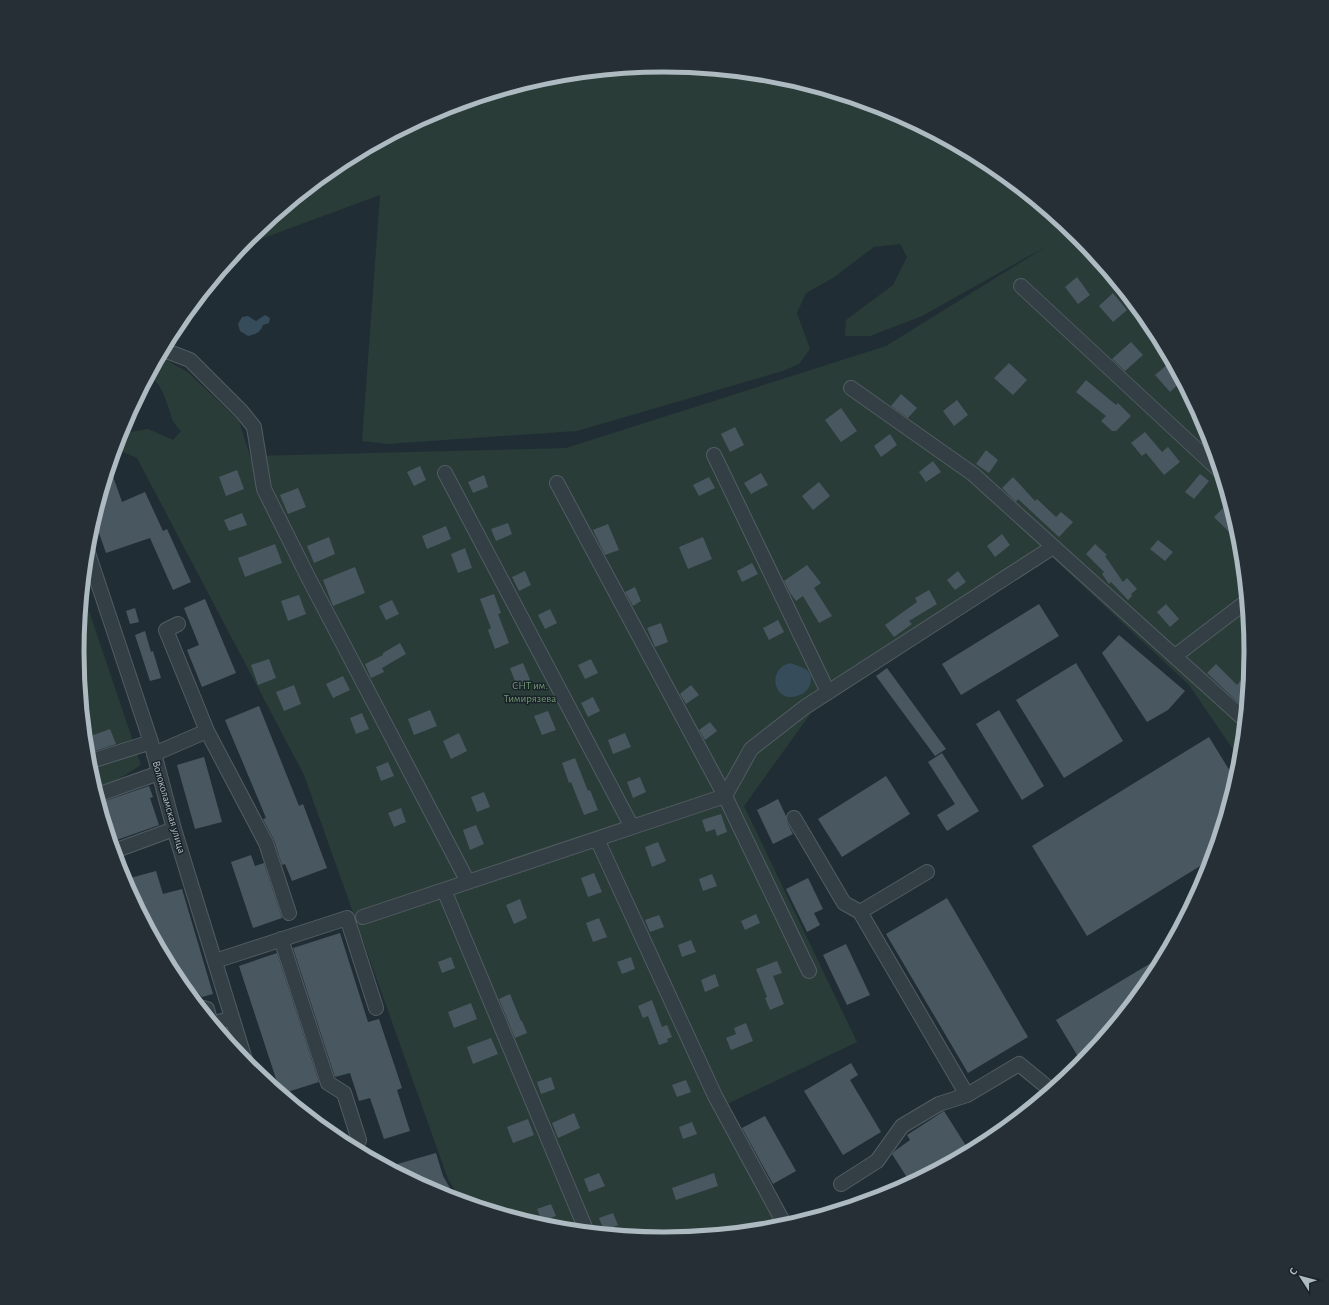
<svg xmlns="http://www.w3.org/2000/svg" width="1329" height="1305" font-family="'Alegreya Sans',sans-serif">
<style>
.green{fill:#293c38}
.water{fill:#364c5b}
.building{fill:#495860}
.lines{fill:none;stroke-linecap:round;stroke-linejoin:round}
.minor-casing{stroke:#525c63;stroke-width:16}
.minor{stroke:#343f45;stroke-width:14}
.labels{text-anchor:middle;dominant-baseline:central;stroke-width:3;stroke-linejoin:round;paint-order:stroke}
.park-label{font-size:11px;fill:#709670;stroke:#1a232a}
.street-label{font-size:11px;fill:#aebac2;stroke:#1a232a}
.rim{fill:none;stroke:#aebac2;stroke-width:5}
</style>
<rect width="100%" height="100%" fill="#212d34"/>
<path class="green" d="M665 65 779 76 890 110 991 164 1080 237 1153 326 1207 428 1241 538 1252 653 1241 761 1189 685 1052 557 811 713 744 806 857 1042 721 1107 789 1226 779 1229 664 1240 550 1229 462 1202 448 1179 304 775 137 458 120 451 124 443V433L148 429 173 440 181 431C178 428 175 425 173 421 168 408 163 382 149 377L158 359 166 360 188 372 239 421 250 456 566 448 886 346 1047 246 922 316 870 336H845L846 320 893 285 907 257 900 244 874 247 833 278 806 293 797 313 810 349 799 364 783 371 577 431 387 444 362 441 380 195 242 246 249 237 338 164 440 110 550 76Z
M83 593 141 765 107 786 95 790 88 767 77 652Z"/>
<path class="water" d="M265 315 270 318 269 323 263 325C260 333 256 334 248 336L240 331 238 324 242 317 248 316 256 321Z
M790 663C795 665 803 667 807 670 815 677 810 690 802 694 774 708 765 669 790 663Z"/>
<path class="building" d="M1077 277 1090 295 1078 304 1065 287Z
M1113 293 1127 310 1113 322 1099 306Z
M1131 342 1143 355 1125 371 1112 359Z
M1009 363 1027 380 1013 395 994 378Z
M1168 364 1182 381 1170 392 1155 375Z
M1086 380 1116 405 1118 403 1131 416 1116 431H1112L1101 421 1106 416 1076 392Z
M901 394 917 408 908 418 891 406Z
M957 400 968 415 954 426 943 411Z
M841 408 857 431 841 442 825 420Z
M735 427 744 445 730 452 721 434Z
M1145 432 1162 452 1168 447 1180 462 1164 475 1146 453 1142 456 1131 443Z
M890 434 897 445 881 457 874 446Z
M986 450 998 460 989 473 976 464Z
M933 461 941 472 926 482 919 472Z
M420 466 426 480 414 486 407 472Z
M110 468 122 502 145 492 163 531 167 529 191 582 173 590 150 538 106 553 94 519Z
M237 470 244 489 226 496 219 477Z
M761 473 768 485 751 494 744 483Z
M1200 474 1209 481 1194 499 1185 492Z
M484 475 488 487 473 493 468 482Z
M709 477 715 488 699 496 693 485Z
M1013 477 1035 501 1037 499 1056 517 1061 512 1073 522 1059 537 1018 499 1016 502 1002 488Z
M819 482 830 496 813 510 802 496Z
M298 488 306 507 288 514 280 495Z
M1230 501 1237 527 1231 534 1214 517Z
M242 513 247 525 229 531 224 520Z
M508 523 512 534 496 541 491 529Z
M608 524 619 550 605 555 593 530Z
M446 526 451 539 427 549 422 536Z
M1002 534 1010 545 995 557 987 546Z
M329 537 335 554 314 563 307 546Z
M703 537 712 559 688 569 679 547Z
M1158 540 1173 552 1165 561 1150 549Z
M275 544 282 563 245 577 238 558Z
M1095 544 1107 555 1105 556 1123 582 1127 578 1137 589 1131 594 1132 596 1128 600 1111 582 1109 584 1102 574 1104 572 1086 554Z
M465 548 472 568 458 573 451 554Z
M752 563 758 574 742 582 737 571Z
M807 565 821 583 814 588 832 616 819 623 803 596 796 601 790 593 784 581Z
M355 567 365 593 333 606 323 580Z
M525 571 531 585 519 591 512 577Z
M958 571 966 582 955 590 947 580Z
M635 587 641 601 633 606 625 592Z
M929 590 937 604 909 621 912 624 894 637 885 625 917 602 915 598Z
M494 594 501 613 498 614 509 643 495 649 488 630 491 628 480 599Z
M299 595 306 614 288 621 281 601Z
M205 599 236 673 202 687 187 650 199 645 184 608Z
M392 600 399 614 386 620 379 606Z
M1039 604 1059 636 961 695 942 664Z
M1166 604 1179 619 1170 627 1157 612Z
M135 608 139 622 130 624 126 611Z
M550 609 557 623 545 629 538 615Z
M778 620 784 632 769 640 763 628Z
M661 623 668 642 655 647 647 628Z
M145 631 151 652 153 651 161 678 150 681 135 635Z
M1119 635 1185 691 1168 710 1147 722 1102 653Z
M400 643 406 654 382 668 384 672 371 678 365 664 383 655V653Z
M269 659 276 678 258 685 251 665Z
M591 659 598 673 585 679 578 665Z
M523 663 531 682 517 687 510 668Z
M1076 663 1123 741 1064 778 1016 700Z
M1216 664 1237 685 1241 680 1249 687 1246 710 1207 673Z
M887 668 946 749 935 756 876 676Z
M343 676 350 690 333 698 326 684Z
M294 685 301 704 284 711 276 692Z
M691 685 699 695 686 704 680 694Z
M593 697 600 711 588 717 581 703Z
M259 706 299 806 303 804 327 868 292 881 285 864 282 865 274 840 263 819 266 818 225 720Z
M430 710 437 726 414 735 408 719Z
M999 710 1044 786 1022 800 976 724Z
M548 711 556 730 542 735 534 716Z
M362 713 369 729 356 734 350 718Z
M710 722 717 731 705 740 699 730Z
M110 729 116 744 89 753 85 738Z
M459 733 467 751 451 759 443 741Z
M625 733 631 747 613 754 608 740Z
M1209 737 1236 781 1213 858 1087 936 1032 846Z
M942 753 979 811 947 831 937 815 955 804 928 762Z
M204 757 222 822 195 829 177 765Z
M575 758 588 791 590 790 598 810 584 815 571 782 569 783 562 763Z
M388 762 394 776 381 781 376 767Z
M886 776 910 814 842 857 818 819Z
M640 777 646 792 633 798 627 782Z
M149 786 153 797 150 798 159 825 111 842 99 803Z
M484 792 490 807 477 812 471 797Z
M778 799 786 816 787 822 793 834 773 844 757 810Z
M401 808 406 822 394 827 388 813Z
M721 814 727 832 717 836 715 829 706 832 702 820Z
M476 825 484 844 470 850 463 830Z
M658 842 666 861 652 867 645 847Z
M251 855 255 866 264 863 282 918 253 928 231 862Z
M156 871 163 894 182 889 213 994 202 997 183 976 176 978 123 880Z
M594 873 602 892 588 897 581 878Z
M712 874 717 886 703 891 699 879Z
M808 878 823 909 814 913 820 925 807 932 786 889Z
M947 898 1028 1037 968 1073 886 934Z
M520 899 527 918 514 924 506 905Z
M756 914 760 923 745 930 741 921Z
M659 915 664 927 650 932 645 920Z
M599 918 607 937 593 942 586 923Z
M340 933 368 1022 379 1019 402 1088 397 1090 410 1131 384 1139 370 1098 359 1101 350 1073 335 1077 293 948Z
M691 940 696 952 682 957 678 945Z
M846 944 870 995 847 1005 823 955Z
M277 953 319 1082 281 1094 239 966Z
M1166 954 1153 979 1093 1052 1080 1060 1056 1020Z
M451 957 455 968 442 973 438 962Z
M631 957 635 969 622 974 617 962Z
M777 961 782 973 773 976 784 1004 770 1010 765 998 767 997 756 969Z
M715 974 719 986 705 992 701 980Z
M510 994 521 1021H522L527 1033 515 1038 499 999Z
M652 1000 662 1027 667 1025 672 1037 667 1039 668 1042 659 1045 648 1016 643 1018 638 1006Z
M471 1003 477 1019 454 1028 448 1012Z
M746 1023 753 1041 731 1050 726 1038 736 1034 734 1028Z
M491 1038 498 1054 473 1064 467 1047Z
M851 1063 858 1075 850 1080 881 1132 843 1155 804 1091Z
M551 1077 555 1089 541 1094 537 1082Z
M686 1080 691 1092 677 1097 672 1085Z
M944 1111 970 1152 919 1180 915 1175 908 1179 892 1154 896 1150 910 1140 907 1135Z
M574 1113 580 1128 558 1138 552 1123Z
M765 1116 796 1171 773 1184 742 1128Z
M528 1119 534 1135 513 1143 507 1127Z
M692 1122 697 1134 683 1139 679 1127Z
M436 1153 443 1176 457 1200 439 1195 387 1167Z
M599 1173 605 1186 589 1192 584 1179Z
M714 1173 718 1186 676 1200 672 1188Z
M551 1204 556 1216 542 1221 537 1209Z
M613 1213 618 1225 604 1231 599 1218Z"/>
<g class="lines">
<defs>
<path id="minor" d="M1021 286 1220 471
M162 352H169L190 360 242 412 254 427 264 489 309 579 468 882
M851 388 973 474 1245 720
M714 455 828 692
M445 473 632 827
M557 483 725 796 809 971
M87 550 151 742 174 829 247 1066
M178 624 166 630 207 731
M1175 656 1247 601
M154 754 207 731 266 843 289 913
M88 762 151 742
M97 795 159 773
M794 818 844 903 860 912
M597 839 715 1096 786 1227
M114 851 174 829
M927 872 860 912 967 1095 1019 1064 1052 1091
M444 890 587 1232
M363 917 725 796 751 749 805 707 1053 547
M281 939 328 1083 344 1093 359 1140 354 1149
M215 961 347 918 376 1008
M199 1007 207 1009 210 1020
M213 1024 232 1018
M841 1184 877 1161 902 1126 939 1104 967 1095"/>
</defs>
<use href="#minor" class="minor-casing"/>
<use href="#minor" class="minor"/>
</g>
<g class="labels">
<g class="park-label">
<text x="530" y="685">СНТ им.<tspan x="530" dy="13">Тимирязева</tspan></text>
</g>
<g class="street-label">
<text transform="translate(169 807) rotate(74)">Волоколамская улица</text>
</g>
</g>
<path d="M0 0H1329V1305H0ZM84 652a580 580 0 1 1 1160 0a580 580 0 1 1-1160 0Z" fill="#262f36" fill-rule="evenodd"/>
<path class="rim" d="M84 652a580 580 0 1 1 1160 0a580 580 0 1 1-1160 0Z"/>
<g transform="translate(1301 1277) rotate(306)" stroke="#1a232a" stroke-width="3" paint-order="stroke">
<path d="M0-3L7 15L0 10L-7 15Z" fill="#aebac2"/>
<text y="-6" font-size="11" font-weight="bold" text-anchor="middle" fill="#aebac2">С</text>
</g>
</svg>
